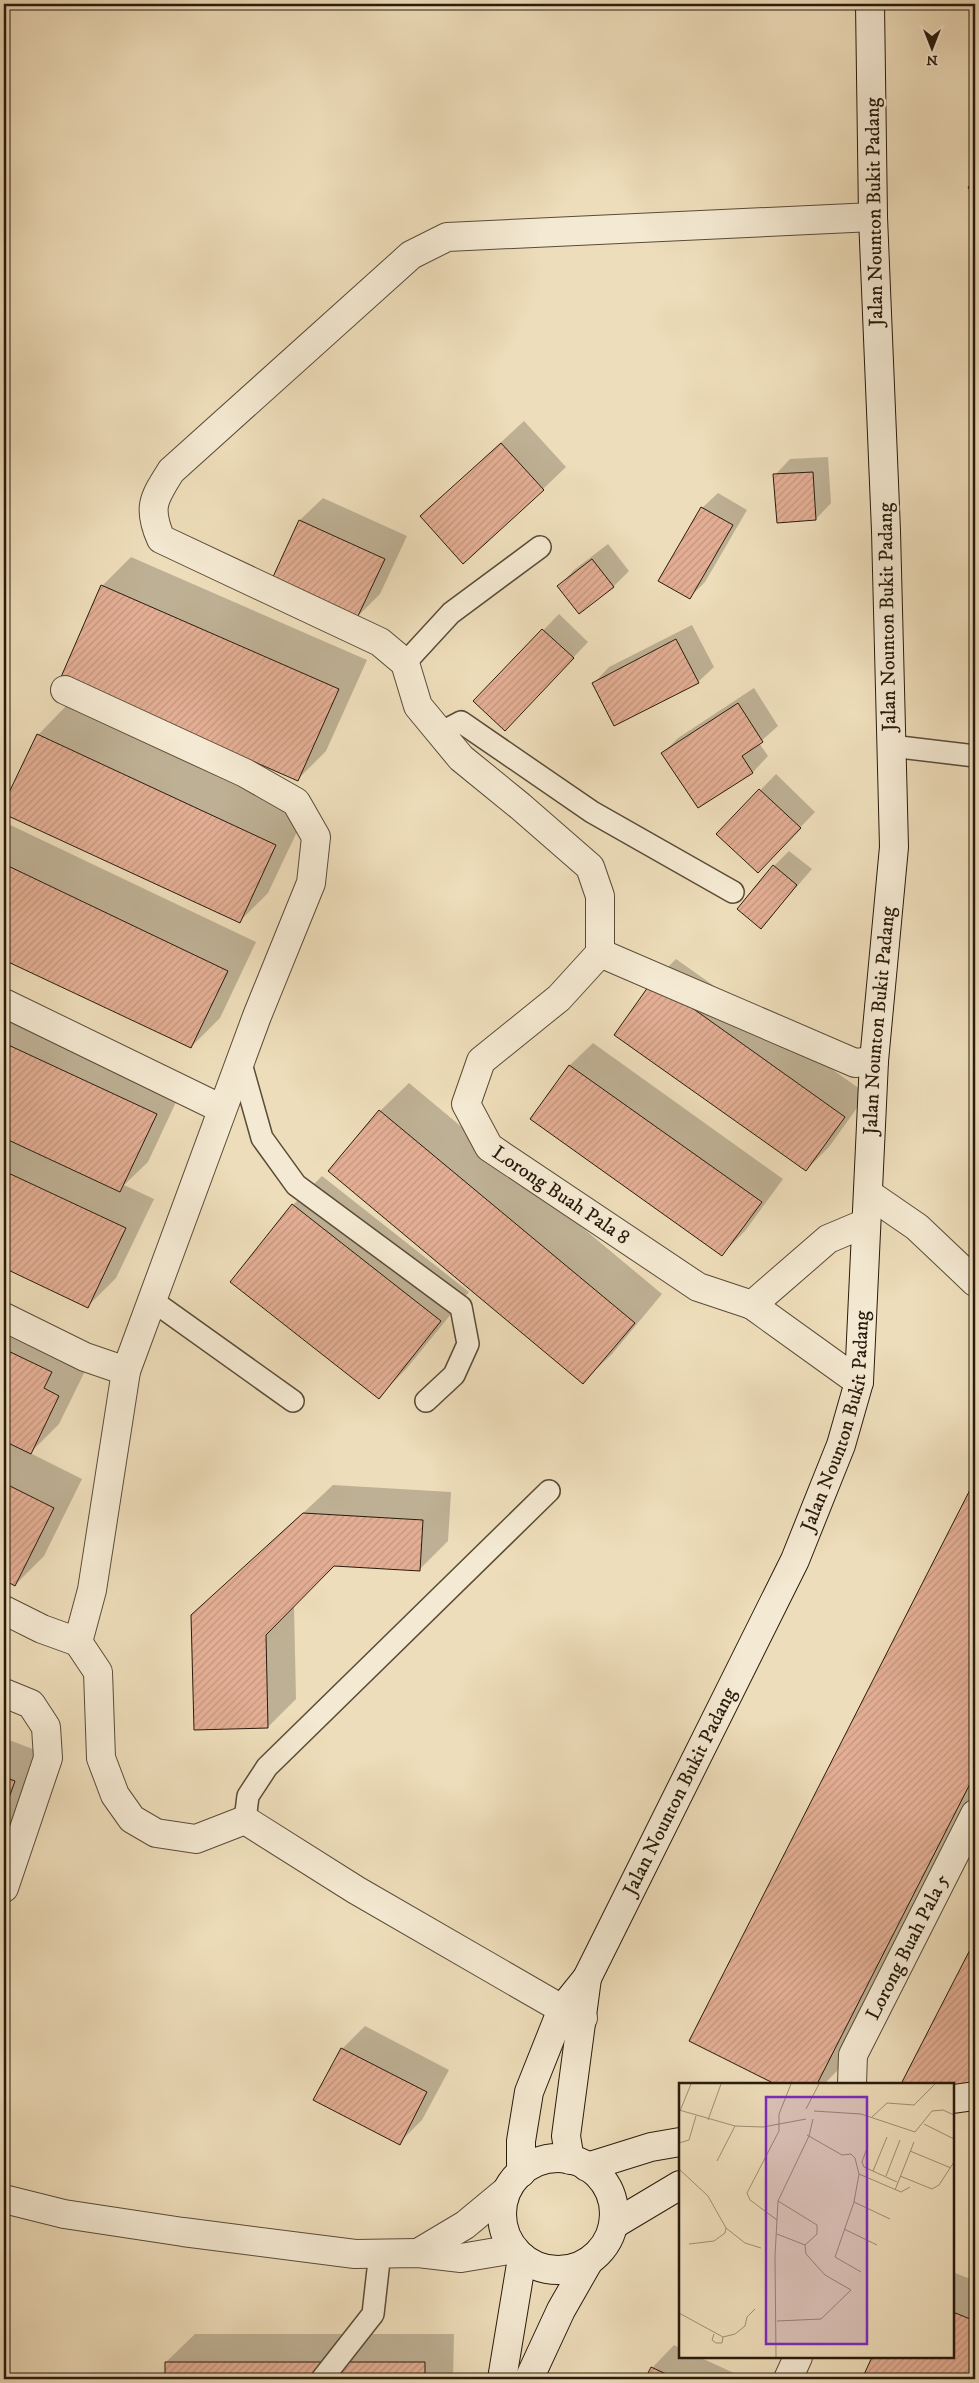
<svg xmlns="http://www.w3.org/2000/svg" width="979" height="2383" font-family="'IM FELL DW Pica',serif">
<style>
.shadow{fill:#0003}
.building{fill:url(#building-hatch);stroke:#291b0d}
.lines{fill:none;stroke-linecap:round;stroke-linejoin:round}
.lane-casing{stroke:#5a4c38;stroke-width:24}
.street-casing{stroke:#5a4c38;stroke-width:30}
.secondary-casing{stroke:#291b0d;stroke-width:30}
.lane{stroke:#f4e9d2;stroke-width:21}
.street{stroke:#f4e9d2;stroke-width:28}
.secondary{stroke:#f4e9d2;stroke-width:28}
.labels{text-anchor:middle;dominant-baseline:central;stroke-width:5;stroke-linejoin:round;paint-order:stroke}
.street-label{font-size:20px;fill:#291b0d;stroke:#f4e9d2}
.inset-road{fill:none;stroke:#9f8f75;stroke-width:1}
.view{fill:#7b2cbf;fill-opacity:0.15;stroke:#7b2cbf;stroke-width:2.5}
.inset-edge{fill:none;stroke:#291b0d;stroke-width:2.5}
</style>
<defs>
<pattern id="building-hatch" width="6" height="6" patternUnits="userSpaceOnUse" patternTransform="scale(1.25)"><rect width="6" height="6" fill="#e3ae94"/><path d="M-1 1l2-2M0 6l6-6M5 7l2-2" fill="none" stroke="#c3957e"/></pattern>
</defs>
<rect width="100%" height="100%" fill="#eeddba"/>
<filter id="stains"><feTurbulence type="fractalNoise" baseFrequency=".004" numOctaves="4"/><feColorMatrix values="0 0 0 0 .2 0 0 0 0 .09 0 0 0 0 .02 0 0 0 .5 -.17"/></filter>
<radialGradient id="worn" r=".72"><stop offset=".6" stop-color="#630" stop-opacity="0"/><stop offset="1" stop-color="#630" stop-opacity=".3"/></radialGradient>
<path class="shadow" d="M524 421 566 467 543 489 421 516Z
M828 457 831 503 816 519 775 475 790 459Z
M718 493 747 510 705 582 690 597 702 508Z
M323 498 407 536 380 594 357 617 274 578 300 520Z
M608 544 629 571 614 586 579 612 559 586 574 570Z
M131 557 367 660 326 751 298 779 102 586Z
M559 614 588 642 520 714 475 701Z
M692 625 714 667 698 682 594 683 609 667Z
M754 688 778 726 759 743 768 756 753 772 699 807 663 753 678 738Z
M66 706 304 817 268 893 239 922 4 813V806L38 735Z
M776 774 815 812 773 856 718 834Z
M4 822 256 942 220 1018 191 1047 4 958Z
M789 851 812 869 761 928 774 866Z
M676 959 867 1094 829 1147 806 1170 654 981Z
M4 1001 184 1085 148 1162 124 1185 154 1199 116 1278 88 1306 4 1267Z
M593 1043 783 1179 745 1231 722 1254 532 1119 570 1065Z
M409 1083 662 1294 612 1354 583 1382 380 1111Z
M322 1176 469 1292 407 1368 379 1397 232 1282 293 1205Z
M4 1307 87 1367 59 1424 30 1453 82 1479 44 1556 15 1585 4 1579Z
M975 1483V1799L837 2071 824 2084H778L691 2041Z
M333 1485 451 1492 448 1541 419 1570 334 1564 294 1605 296 1699 268 1727 193 1616Z
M4 1738 43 1753 4 1857Z
M975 1943V2084L953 2086V2084H902Z
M365 2026 449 2070 422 2120 399 2143 342 2049Z
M953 2272 975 2281V2379H863L873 2357H953Z
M195 2334H454L453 2379H166V2362Z
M674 2345 680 2348V2357H699L747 2379H646L652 2368Z"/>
<path class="building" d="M975 183V200L968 187Z
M501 443 544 490 463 564 420 516Z
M813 472 816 520 777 523 773 474Z
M701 507 733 525 690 599 658 581Z
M299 520 385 559 357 618 272 579Z
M592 559 614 587 579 614 557 586Z
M101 585 339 689 298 781 61 677Z
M542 629 574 658 505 731 473 701Z
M676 639 699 683 614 726 592 683Z
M738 703 763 742 742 756 753 773 698 808 661 753Z
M37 734 276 845 240 923 4 814V803Z
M759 789 801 828 758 873 716 834Z
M4 864 228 971 191 1048 4 960Z
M773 865 797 885 761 929 737 909Z
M653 980 845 1117 806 1171 614 1035Z
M4 1043 157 1114 120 1192 4 1138Z
M569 1065 762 1202 722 1256 530 1119Z
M379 1110 635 1323 583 1384 328 1171Z
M4 1171 126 1228 88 1308 4 1268Z
M292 1204 441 1321 379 1399 230 1282Z
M4 1349 52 1372 44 1388 59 1396 31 1454 4 1441Z
M975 1480V1774L817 2084H775L689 2041Z
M4 1483 54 1508 15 1586 4 1580Z
M303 1513 423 1520 420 1571 334 1566 266 1635 268 1728 194 1730 191 1615Z
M4 1777 15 1781 4 1812Z
M975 1940V2085L953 2088V2084H901Z
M341 2048 427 2092 400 2145 313 2100Z
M953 2312 975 2321V2379H862L872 2357H953Z
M165 2362H425V2379H165Z
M651 2367 677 2379H645Z"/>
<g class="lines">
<defs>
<path id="lane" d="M405 663 451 613 540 547
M440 733 461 722 592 812 733 892
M891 746 975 756
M240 1060 262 1138 296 1185 461 1307 468 1344 454 1375 426 1401
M153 1301 293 1401
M245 1820 248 1796 267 1767 549 1491
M322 2379 373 2314 380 2252"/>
<g id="street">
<path d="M873 217 447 237 411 255 171 471C154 498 147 507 161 539L380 642 405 663 418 706 461 758 520 806 590 867 600 896V953L855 1063 874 1061"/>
<path d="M65 690 245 773 296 802 316 837 311 883 257 1016 126 1371 92 1590 78 1642 98 1672 101 1758 115 1795 132 1819 156 1833 196 1839 245 1820 356 1890 562 2009 583 2018"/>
<path id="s1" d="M600 953 559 998 481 1061 466 1104 489 1147 698 1287 752 1305 859 1382"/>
<path d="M4 1003 222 1109"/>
<path d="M869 1194 917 1227 975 1282"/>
<path d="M752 1305 828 1239 866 1223"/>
<path d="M4 1317 85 1357 126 1371"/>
<path d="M4 1610 42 1629 78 1642"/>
<path d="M4 1693 31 1704 46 1727 48 1758 4 1888"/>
<path id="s2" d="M852 2084 853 2055 975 1814"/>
<path d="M4 2199 64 2214 183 2232 355 2254 418 2253 461 2258 514 2249"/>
<path d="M418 2253 465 2225 506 2191"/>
<path d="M788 2379 798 2357"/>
</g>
<g id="secondary">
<path d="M953 2099 975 2096"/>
<circle cx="558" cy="2214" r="56"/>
<path d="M570 2160 566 2136 587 1978"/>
<path d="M587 2167 651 2147 680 2142"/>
<path id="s3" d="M521 2173V2141L529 2092 562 2009 587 1978 795 1560 841 1445 859 1382 874 1061 894 847 886 531 873 217 870 4"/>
<path d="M613 2225 680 2185"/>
<path d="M502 2379 522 2258"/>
<path d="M529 2379 561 2310 589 2261"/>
</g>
</defs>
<use href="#lane" class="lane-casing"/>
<use href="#street" class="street-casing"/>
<use href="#secondary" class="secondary-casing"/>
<use href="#lane" class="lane"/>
<use href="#street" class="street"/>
<use href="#secondary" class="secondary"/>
</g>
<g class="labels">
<g class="street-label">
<text transform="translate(875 212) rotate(-91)">Jalan Nounton Bukit Padang</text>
<text transform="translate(888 617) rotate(-91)">Jalan Nounton Bukit Padang</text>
<text stroke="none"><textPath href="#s3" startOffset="1229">Jalan Nounton Bukit Padang</textPath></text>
<text stroke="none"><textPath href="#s1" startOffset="342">Lorong Buah Pala 8</textPath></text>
<text stroke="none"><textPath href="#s3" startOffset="824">Jalan Nounton Bukit Padang</textPath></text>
<text stroke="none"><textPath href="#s3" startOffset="419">Jalan Nounton Bukit Padang</textPath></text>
<text stroke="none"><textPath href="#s2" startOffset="150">Lorong Buah Pala 5</textPath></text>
</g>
</g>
<g transform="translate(679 2083)">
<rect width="275" height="275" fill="#eeddba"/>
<path class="inset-road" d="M127 26 140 1M0 27 56 43 84 44 127 36M1 28 12 1M135 28 182 31 236 49 253 28 264 27 275 32M193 34 208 20 235 22 256 1M29 37 42 1M245 41 275 56M128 52 163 72 172 71 176 75 180 91 175 119 156 174 182 189M0 60 10 57 17 33M189 62 183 79 185 84 218 99M231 68 272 85M38 78 56 43M0 86 29 113 47 145 66 160 82 165M194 88 208 54M180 91 222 109 231 104M207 93 221 57M221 93 253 106 260 102 275 79M216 107 235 59M99 118 138 142V151L126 162M175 119 211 136M98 137 71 117 68 110 100 48V31L112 1M165 146 198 162M98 151 126 162 127 171 146 192 172 207 142 236 98 238M10 161 35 158 46 150 47 145M0 230 44 254 56 251 66 243 68 234 76 226M35 251 33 257 37 260H43L44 254M97 274 96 173 99 118 130 53 134 36"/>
<path class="view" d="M87 14H188V261H87Z"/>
<rect width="275" height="275" class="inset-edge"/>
</g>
<rect width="979" height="2383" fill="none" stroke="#eeddba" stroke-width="20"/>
<rect x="5" y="5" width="969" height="2373" fill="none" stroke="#291b0d" stroke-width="2.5"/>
<rect x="10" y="10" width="959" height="2363" fill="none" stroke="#291b0d"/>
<g transform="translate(932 48) rotate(180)" stroke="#f4e9d2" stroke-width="4" paint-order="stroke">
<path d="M0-4L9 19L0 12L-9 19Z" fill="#291b0d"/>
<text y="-8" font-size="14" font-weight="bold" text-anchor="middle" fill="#291b0d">N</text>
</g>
<rect width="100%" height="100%" filter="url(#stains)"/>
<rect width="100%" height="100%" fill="url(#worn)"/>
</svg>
